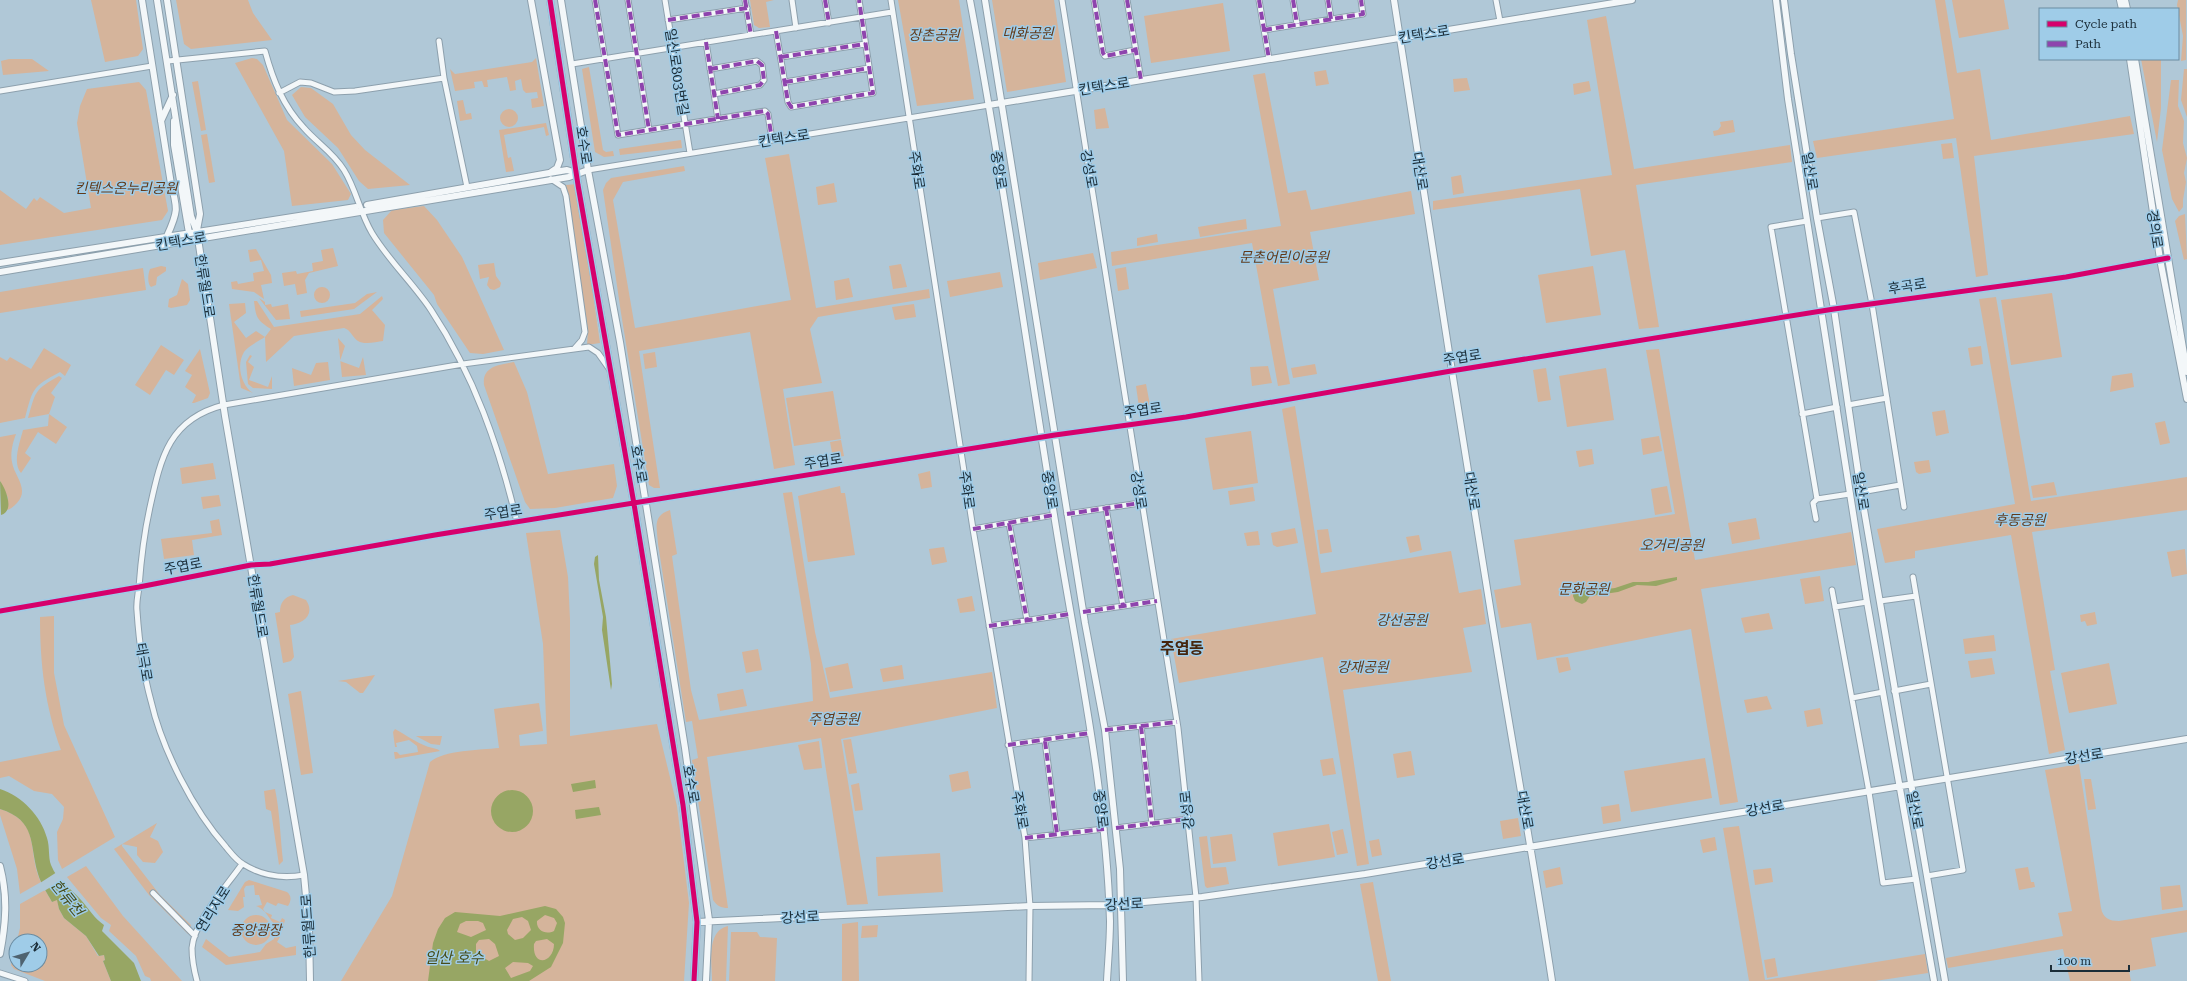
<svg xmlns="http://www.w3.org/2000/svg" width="2187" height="981" font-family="'Roboto Serif','Noto Sans KR',serif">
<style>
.green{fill:#d5b49b}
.water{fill:#97a664;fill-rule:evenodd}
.pier{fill:#b0c8d7}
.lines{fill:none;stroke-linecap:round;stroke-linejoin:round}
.minor-casing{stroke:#8da0ad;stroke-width:7}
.major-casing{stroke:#8da0ad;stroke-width:8}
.minor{stroke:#f3f7f9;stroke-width:5}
.major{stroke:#f3f7f9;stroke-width:6}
.quiet{stroke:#8e44ad;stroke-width:4;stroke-dasharray:8 4;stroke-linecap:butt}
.cycleway-casing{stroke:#9fcce8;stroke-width:8}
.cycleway{stroke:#d6006c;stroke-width:5}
.labels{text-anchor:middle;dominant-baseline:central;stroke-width:3;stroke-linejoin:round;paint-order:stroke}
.park-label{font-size:14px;font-style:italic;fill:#633a1a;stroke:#9fcce8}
.street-label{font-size:14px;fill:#1b2d38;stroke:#9fcce8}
.water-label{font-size:15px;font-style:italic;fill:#474d19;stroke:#9fcce8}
.quarter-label{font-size:16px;font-weight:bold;fill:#45250d;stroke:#9fcce8}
</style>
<rect width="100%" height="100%" fill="#b0c8d7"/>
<path class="green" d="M91 0H136L143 49 138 56 105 62Z
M176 0H248L253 13 272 40 191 49 184 44Z
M750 0H774L766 2 770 27 759 28 754 25Z
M898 0H959L974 99 917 106Z
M992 0H1054L1066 82 1007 92Z
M1935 0H1945L1957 73 1980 69 1991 140 2130 116 2134 134 1974 156 1988 275 1976 277 1956 138 1817 158 1813 141 1954 119Z
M1952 0H2004L2009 29 1959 38Z
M2178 0H2186V60L2181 61 2183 36 2177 5Z
M1223 3 1230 51 1151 63 1144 16Z
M1606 16 1634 169 1790 145 1792 162 1636 185 1659 327 1639 329 1625 250 1591 256 1580 189 1433 210V201L1612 175 1587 20Z
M252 58 257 59 263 65 287 120 332 164 351 194 348 200 292 206 284 151 235 63Z
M536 58 544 106 532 108 531 99 538 98 537 92 526 93 523 90 521 79 515 81 516 90 510 91 507 77 487 80 488 87H484L482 81 474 82 475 88 455 91 450 69 455 74 532 62Z
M9 59H32L49 71 3 75 1 61Z
M2141 59H2161V108L2157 142Z
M589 67 603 150 606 152 613 151 614 156 604 157 595 152 582 69Z
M2184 69H2187V117L2181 100Z
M1326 70 1329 84 1316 86 1314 72Z
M1265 73 1288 193 1306 190 1311 210 1411 191 1415 214 1310 232 1319 280 1273 289 1290 384 1278 386 1252 243 1112 266 1111 252 1281 226 1253 75Z
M1467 78 1470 90 1454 92 1453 79Z
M2171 80H2179L2178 106 2184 121 2183 143 2187 158 2184 173 2186 182 2183 200V207L2179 212 2172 199 2162 150Z
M198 81 206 130 201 131 192 82Z
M1589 81 1591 91 1574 95 1573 84Z
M139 82 146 90 168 211 162 220 0 245V190L26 209 34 198 37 201 40 197 64 213 91 208 77 123 80 106 87 89Z
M301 87 311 88 333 104 351 135 365 150 410 185 368 189 359 181 338 148 305 117 292 95Z
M463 100 466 114 471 113 472 119 460 121 457 101Z
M1105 108 1109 128 1096 129 1094 110Z
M500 118a9 9 0 1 1 18 0a9 9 0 1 1-18 0Z
M1733 120 1735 132 1714 136 1713 131 1718 130 1721 126 1720 122Z
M546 123 549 135 546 136 544 127 504 135 508 158 511 157 514 171 506 172 499 130Z
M207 134 215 182 209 183 201 135Z
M681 140 682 148 620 155 619 149Z
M1952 143 1954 158 1943 159 1941 144Z
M789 154 816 308 929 289 930 298 818 317 810 329 822 383 783 389 795 465 774 469 750 332 639 351 660 488H654L649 485 621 313 603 190 606 183 611 178 684 166 685 171 623 182 613 200 635 328 791 300 765 158Z
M1461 175 1464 193 1453 195 1451 177Z
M834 183 837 202 818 205 816 187Z
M577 184 600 343 587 345 588 330 566 185Z
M424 206 437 220 462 257 504 350 483 354 470 353 437 304 434 295 384 233 383 220 392 210Z
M2185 214 2187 259 2184 260 2175 221 2179 216Z
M1246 219 1247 229 1200 237 1198 227Z
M1157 234 1158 242 1137 246V238Z
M333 248 338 266 309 273 305 280 307 293 297 295 295 284 284 286 282 273 296 271 297 274 313 271 312 263 323 261 321 250Z
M256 249 271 275 272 283 261 285 264 299 254 292 232 289 231 282 237 281 238 284 254 281 253 273 264 271 261 260 250 262 248 250Z
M1093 253 1097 268 1040 280 1038 263Z
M494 263 496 276 501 283 500 287 494 290 490 289 487 285 489 277 480 279 478 265Z
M901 264 907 287 893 289 889 266Z
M161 266 166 267V271L157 277 156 285 151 287C147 283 148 274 150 269Z
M1593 266 1601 315 1546 323 1538 275Z
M1126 267 1129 289 1118 291 1115 269Z
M143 268 146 290 0 313V292Z
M1000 272 1003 287 950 297 947 281Z
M849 278 853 297 836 300 834 281Z
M182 279 188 284 190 300 187 305 171 308 168 307 169 299 177 295Z
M314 295a8 8 0 1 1 16 0a8 8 0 1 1-16 0Z
M377 292 354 309 301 317 300 311 355 303 367 294Z
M2052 293 2062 357 2011 365 2001 300Z
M382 296 383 299 372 310 385 325 383 341C376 342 364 345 358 341 352 337 351 330 344 328L294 336 266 362 265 337C259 341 248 346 244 352 236 365 241 385 253 393L241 388 229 304 245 303 246 313 234 322 246 338 256 331 265 337 271 329C257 320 256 318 254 301H257L274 327 360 314Z
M1996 297 2031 501 2187 477V510L2032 532 2055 670 2050 671 2065 750 2049 754 2011 535 1915 551V558L1885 563 1877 529 2015 504 1979 299Z
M259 298 265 302V305L271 304 272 307 288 304 290 319 276 320Z
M914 304 916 317 895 320 892 307Z
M338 338 345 346 340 361 359 368 363 357 366 375 342 377Z
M161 345 184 360 174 375 166 370 150 395 135 385Z
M1981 346 1983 364 1971 366 1968 348Z
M44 348 71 365 65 376 60 372C32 387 33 388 25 418L0 423V357L7 361 10 357 31 369Z
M200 349 210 393 208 398 194 403H192L196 395 185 387 192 375 185 371Z
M1659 349 1695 560 1851 532 1856 565 1701 589 1738 802 1720 805 1691 629 1537 660 1531 623 1501 628 1494 590 1521 585 1514 540 1675 514 1646 350Z
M655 352 657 367 645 369 643 354Z
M250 355 252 356 248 362 254 367 249 380 268 387 272 376V389L253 388 248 384 246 362Z
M328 362 330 380 294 386 292 368 311 375 316 363Z
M514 362 527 392 548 474 614 464 617 486 613 498 555 508 530 509 525 502 484 385C482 366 499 365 514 362Z
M1315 364 1317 374 1293 378 1291 368Z
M1268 366 1272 383 1252 386 1250 367Z
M1546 368 1551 400 1538 402 1533 370Z
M1606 368 1614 420 1567 427 1559 376Z
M2132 373 2134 387 2110 392 2112 376Z
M59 376 62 378 51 393 55 397 49 414 67 427 56 444 38 432 25 453 31 458 21 473C12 463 20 442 23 430L48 426 49 414 28 418C36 391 34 390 59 376Z
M1146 384 1150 405 1139 407 1136 386Z
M833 391 841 439 794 446 786 398Z
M1295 406 1321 573 1451 551 1459 593 1481 589 1486 624 1463 628 1472 672 1343 690 1369 864 1357 866 1323 657 1179 683 1171 639 1316 614 1282 409Z
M1945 410 1949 433 1936 436 1932 412Z
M2165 421 2170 443 2160 445 2155 423Z
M1251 431 1258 483 1213 490 1205 438Z
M16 434C13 442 10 453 12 462 14 476 30 489 17 503 14 506 11 509 7 510L8 498 0 481V437Z
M1659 436 1662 451 1643 455 1641 439Z
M841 440 844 456 833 458 830 442Z
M1592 449 1594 464 1579 467 1576 451Z
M1929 460 1931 472 1919 474 1916 472 1914 462Z
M213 463 216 479 182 484 180 468Z
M930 471 932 487 921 489 918 474Z
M2054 482 2057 495 2033 498 2031 486Z
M840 486 841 493H845L855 555 808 562 798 496Z
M1667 486 1672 512 1655 515 1651 489Z
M1253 487 1255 501 1230 505 1228 491Z
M792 492 815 632 830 698 992 672 997 708 841 739 868 904 847 905 821 738 707 757 728 908C721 908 717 906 713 900L692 760 698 758 692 721 686 722 658 544C657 527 652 516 670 510L677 554 672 556 691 690 699 720 813 701 811 664 783 493Z
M219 495 221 506 203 509 201 497Z
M1756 518 1760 539 1732 544 1728 523Z
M219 519 222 535 192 540 194 555 164 559 161 539 212 533 210 521Z
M1295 528 1298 543 1277 547 1273 545 1271 533Z
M1328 529 1332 552 1320 554 1317 530Z
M560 530 568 577 570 619V736L657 724 677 806 689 903 684 981H341L392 896 430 762C444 750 480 750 499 748L494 709 539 703 543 731 519 735 520 746 547 744 543 644 526 533Z
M1258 531 1260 545 1247 546 1244 533Z
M1419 535 1422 550 1410 553 1406 537Z
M944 547 947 562 932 565 929 549Z
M2185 549 2187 574 2172 577 2167 552Z
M1820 576 1824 601 1805 604 1800 579Z
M293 595 306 600C316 615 302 624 290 625L294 657 291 661 283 663 275 613 280 612C280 603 284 597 293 595Z
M972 596 975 611 960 613 957 599Z
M2095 612 2097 624 2087 626 2085 621 2081 622 2080 615Z
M1769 613 1773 629 1745 633 1741 618Z
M54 616V673L64 725 115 837 62 869 58 860 57 832 63 819 64 807 52 794 34 791 9 776 0 778V762L61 750C45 706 40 664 40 617Z
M1994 635 1996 651 1965 654 1963 639Z
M758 649 762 670 746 673 742 652Z
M1568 657 1571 670 1559 673 1556 658Z
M1992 658 1995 674 1971 678 1968 661Z
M848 663 853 688 830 692 825 668Z
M2109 663 2117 704 2069 713 2061 673Z
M902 665 904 679 883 682 880 669Z
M375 675 363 693H360L346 682 338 681Z
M743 689 747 706 720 711 717 694Z
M301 691 313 773 301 775 288 694Z
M1767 696 1772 709 1747 713 1744 700Z
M1820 708 1823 724 1807 727 1804 711Z
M395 729C404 734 417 743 426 746 431 748 437 748 440 751L395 759 394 752H397L400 755 418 752 417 746 409 740 396 743 397 747H395L393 732Z
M416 736H442L440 745 431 744Z
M851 739 857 773 849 774 843 740Z
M819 741 822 768 804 770 798 745Z
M1411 751 1415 775 1397 778 1393 754Z
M1333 758 1336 774 1323 776 1320 760Z
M1705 758 1712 798 1631 812 1624 771Z
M2079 764 2101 908C2103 918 2109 921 2119 921L2187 910V932L2151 938 2156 966 2129 971 2131 981H2070L2063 949 1948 968 1946 958 2063 936 2058 913 2072 911 2045 770Z
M968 771 971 788 952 792 949 775Z
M2084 779H2091L2096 809 2088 810Z
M859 783 863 810 855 811 851 785Z
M275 789C280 813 280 836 283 861L279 865 271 811 266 809 264 791Z
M1619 804 1621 821 1603 824 1601 807Z
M0 809C43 823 26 850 41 882L20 894 17 869 0 815Z
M1518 818 1521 836 1503 839 1500 821Z
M157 823 150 837 158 841 163 852 155 863 143 862 137 855V847L122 844V846L160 895 191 925 188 934 149 895 114 849Z
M1329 824 1335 857 1278 866 1273 833Z
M1739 826 1765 980 1925 954 1928 973 1875 981H1749L1723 828Z
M1343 829 1348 853 1337 855 1332 832Z
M1232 834 1236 861 1213 864 1210 837Z
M1207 836 1211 868 1226 867 1229 884 1207 888 1205 886 1199 837Z
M1715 837 1717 850 1703 853 1700 840Z
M1379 839 1382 855 1372 857 1369 841Z
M940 853 943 892 878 896 876 857Z
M86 866 123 916 182 981H151L150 978 145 976 136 956 109 931 111 925 101 918 67 877Z
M1560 867 1563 884 1546 888 1543 871Z
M2028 867 2031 882H2034L2035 887 2019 890 2015 869Z
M1771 868 1773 882 1755 885 1753 870Z
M249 880 287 892C292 896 291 901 288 906L278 903 276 906 267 902 263 909 265 912 272 915 271 918 280 922 282 918 285 920 282 931C271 925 268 910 256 906L262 905 259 895H255L254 885 246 886 244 889 245 897H243L244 907 238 911 228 910 245 882Z
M1373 882 1374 888 1391 981H1378L1360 884Z
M2180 885 2183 907 2162 910 2160 887Z
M45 890 52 902 57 899 59 909 64 918 86 936 98 956 104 955 105 960 103 961 111 981H45L14 969 11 965 16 945V965H40V941H17L20 928V904Z
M241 930a15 15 0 1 1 30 0a15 15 0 1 1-30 0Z
M858 922 859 981H842V924Z
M878 925 877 937 861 938 862 926Z
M728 926 726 981H712C712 963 706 931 728 926Z
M731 932H757L760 937 777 938 775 981H729Z
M274 934 280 937 277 942 286 948 296 946V955L226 965 202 947 206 939 229 957 260 952 266 944 274 939Z
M1775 958 1778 976 1767 978 1764 960Z"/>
<path class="water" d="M0 481C6 489 15 511 1 515Z
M598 555 599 580 606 617 612 684 611 690 602 630 603 617 594 564 595 557Z
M1677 577V580L1656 586 1637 585 1618 592 1590 596 1586 602 1582 604 1575 601 1573 596 1574 590 1579 587 1592 591 1615 588 1633 582H1648Z
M595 780 596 788 573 792 571 784Z
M0 789C22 796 41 816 47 838 50 847 48 857 51 865 57 881 71 888 81 900 89 909 94 918 104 925L102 931 134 963 141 981H111L103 961 105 960 104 955 99 956 86 936 64 918 59 909 57 900 52 902C47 893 41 884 38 874 29 843 37 821 0 809Z
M491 811a21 21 0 1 1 42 0a21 21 0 1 1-42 0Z
M599 807 601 815 576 819 575 810Z
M545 906 556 909 563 917 565 923 563 943 551 967 529 981H428L433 943 438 929 445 918 455 912 500 916ZM545 915 554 918 557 923 554 931C546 935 536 931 537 921ZM522 917 528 921 531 930 523 938 515 940 508 934 507 930 513 919ZM466 921H478L483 923 486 930 471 937 457 932 460 924ZM489 939 495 944 499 956 489 961 476 953V944L479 940ZM547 939 554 944C554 963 532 968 534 944L536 941ZM513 962 528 963 533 966 530 971 511 978 505 968Z"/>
<path class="pier" d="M57 872 63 880 44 891 40 883Z"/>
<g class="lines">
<defs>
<path id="minor" d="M595 0 618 135 765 111 768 114 772 140
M628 0 649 130
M665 0 690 153
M745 0 751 35
M792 0 796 28
M825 0 829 23
M891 0 973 529 1025 838 1030 906 1029 981
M1062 0 1178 728 1196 897 1199 981
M1094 0 1103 53 1105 56 1135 50
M1127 0 1141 80
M1259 0 1269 59
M1293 0 1297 24
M1328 0 1331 19
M1496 0 1500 21
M668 20 747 8
M1264 30 1363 14 1361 0
M776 31 788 102 791 107 873 93 859 0
M439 41 444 78
M706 42 718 119
M781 57 865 44
M168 61 265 51C273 80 283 106 304 128 317 143 333 152 344 170 356 189 360 213 372 233 389 261 413 283 431 310 474 375 499 447 517 522
M572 64 892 12
M710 69 757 61 762 65 764 80 760 85 714 94
M785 82 869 68
M0 91 152 66
M279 93 300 82 311 83 334 92 355 91 444 78 467 187
M588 170 989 105
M551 179 563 187 566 196 585 332 582 340 575 348
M1817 218 1854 212 1872 304 1904 507
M1807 221 1771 227 1817 499 1813 503 1816 519
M1848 405 1887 398
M1802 414 1837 407
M1861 492 1900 485
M1817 499 1850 494
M1106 508 1123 606
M1067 514 1140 503
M1009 523 1027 620
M973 529 1054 515
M1913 577 1963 870 1927 876
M1832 590 1869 792 1883 883 1916 879
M1880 601 1916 596
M1835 607 1867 602
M0 611 139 587 251 565 270 564 435 535 1055 435 1186 417 1451 371 1834 309 2066 277 2168 258
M1083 612 1157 601
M989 626 1070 614
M1894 691 1931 684
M1852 698 1883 692
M1141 726 1152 824
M1105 730 1177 722
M1045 741 1057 834
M1008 745 1090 733
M1116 828 1188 819
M1025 838 1104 829
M304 875C282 879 262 876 243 864 236 860 231 853 226 847 193 810 162 749 151 701 143 672 139 641 137 611 136 603 138 595 139 587 141 560 144 534 150 507 161 457 169 419 224 405L463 364 589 347 598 353 610 370
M153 893 195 936
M0 973 25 981
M197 981C194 970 192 959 192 948 194 921 227 886 242 864"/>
<path id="major" d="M142 0 171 184C178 209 178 212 167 236
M157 0 191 216 197 232 225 416 304 875 309 928 310 981
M167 0 200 214 197 230
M531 0 560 160 557 168 551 172
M550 0 578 185 634 504 683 805 697 922 694 981
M561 0 588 170 620 342 685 748 709 920 706 981
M970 0C1003 175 1027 351 1056 527 1077 657 1106 789 1110 921 1110 941 1108 961 1107 981
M985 0 1085 623 1105 730 1120 869 1123 981
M1394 0C1425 202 1457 405 1490 607 1510 732 1533 856 1552 981
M1776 0 1788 99 1867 602 1934 981
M1784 0 1791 54 1817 218 1834 309 1861 492 1945 981
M2120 0 2122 9
M2125 0 2127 9
M2130 59 2160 259 2187 399
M2135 59 2187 372
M989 105 1632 0
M161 121 173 95
M174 121V145L189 233
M367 205 549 173 567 170 576 173
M0 263 356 207
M0 272 569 177 588 170
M0 866C8 897 6 923 0 954
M697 922 1030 906 1109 905 1202 897 1365 874 2187 739"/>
</defs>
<use href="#minor" class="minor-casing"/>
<use href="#major" class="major-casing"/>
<use href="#minor" class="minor"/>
<use href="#major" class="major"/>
<path class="quiet" d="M595 0 618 135 765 111 768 114 772 140
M628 0 649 130
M745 0 751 35
M825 0 829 23
M1094 0 1103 53 1105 56 1135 50
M1127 0 1141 80
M1259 0 1269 59
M1293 0 1297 24
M1328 0 1331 19
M668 20 747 8
M1264 30 1363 14 1361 0
M776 31 788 102 791 107 873 93 859 0
M706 42 718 119
M781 57 865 44
M710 69 757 61 762 65 764 80 760 85 714 94
M785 82 869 68
M1106 508 1123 606
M1067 514 1140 503
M1009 523 1027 620
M973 529 1054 515
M1083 612 1157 601
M989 626 1070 614
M1141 726 1152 824
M1105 730 1177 722
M1045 741 1057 834
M1008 745 1090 733
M1116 828 1188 819
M1025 838 1104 829"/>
<defs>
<path id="cycleway" d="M550 0 578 185 634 504 683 805 697 922 694 981
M0 611 139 587 251 565 270 564 435 535 1055 435 1186 417 1451 371 1834 309 2066 277 2168 258"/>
</defs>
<use href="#cycleway" class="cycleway-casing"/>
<use href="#cycleway" class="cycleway"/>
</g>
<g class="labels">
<g class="park-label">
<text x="1028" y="33">대화공원</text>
<text x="934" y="35">장촌공원</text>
<text x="126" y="188">킨텍스온누리공원</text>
<text x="1284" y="257">문촌어린이공원</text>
<text x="2020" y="520">후동공원</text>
<text x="1672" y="545">오거리공원</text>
<text x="1584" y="589">문화공원</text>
<text x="1402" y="620">강선공원</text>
<text x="1363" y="667">강재공원</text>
<text x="834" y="719">주엽공원</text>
<text x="256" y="930">중앙광장</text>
</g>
<g class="street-label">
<text transform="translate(1424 34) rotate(-9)">킨텍스로</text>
<text transform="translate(677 72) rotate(81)">일산로803번길</text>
<text transform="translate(1104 86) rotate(-9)">킨텍스로</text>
<text transform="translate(784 138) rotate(-9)">킨텍스로</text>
<text transform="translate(584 145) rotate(81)">호수로</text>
<text transform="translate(1089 169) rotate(80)">강성로</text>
<text transform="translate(917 170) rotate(81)">주화로</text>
<text transform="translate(999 170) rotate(81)">중앙로</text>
<text transform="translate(1420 171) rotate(81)">대산로</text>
<text transform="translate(1810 171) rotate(81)">일산로</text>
<text transform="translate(2155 229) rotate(81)">경의로</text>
<text transform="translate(181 241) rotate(-10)">킨텍스로</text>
<text transform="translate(205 286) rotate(81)">한류월드로</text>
<text transform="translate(1907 286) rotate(-9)">후곡로</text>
<text transform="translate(1462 357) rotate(-9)">주엽로</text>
<text transform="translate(1143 410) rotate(-8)">주엽로</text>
<text transform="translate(823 461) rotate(-9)">주엽로</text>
<text transform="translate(639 464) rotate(80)">호수로</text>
<text transform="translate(967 490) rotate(82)">주화로</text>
<text transform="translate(1050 490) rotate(81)">중앙로</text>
<text transform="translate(1139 490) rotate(81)">강성로</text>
<text transform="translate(1472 491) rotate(81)">대산로</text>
<text transform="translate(1861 491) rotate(81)">일산로</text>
<text transform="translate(503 512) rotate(-9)">주엽로</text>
<text transform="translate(183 566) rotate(-11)">주엽로</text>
<text transform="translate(258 606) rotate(81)">한류월드로</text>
<text transform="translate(144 662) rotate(80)">태극로</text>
<text transform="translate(2084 756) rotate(-9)">강선로</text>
<text transform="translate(691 784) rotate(80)">호수로</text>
<text transform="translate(1765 808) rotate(-10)">강선로</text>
<text transform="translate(1101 809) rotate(83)">중앙로</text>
<text transform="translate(1020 810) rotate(80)">주화로</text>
<text transform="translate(1187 810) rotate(-96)">강성로</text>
<text transform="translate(1525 810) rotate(80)">대산로</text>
<text transform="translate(1915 810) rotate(80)">일산로</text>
<text transform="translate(1445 861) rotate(-9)">강선로</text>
<text transform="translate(1124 904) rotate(-3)">강선로</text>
<text transform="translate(213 909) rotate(-58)">연리지로</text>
<text transform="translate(800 917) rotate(-3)">강선로</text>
<text transform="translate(308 926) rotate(-94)">한류월드로</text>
</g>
<g class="water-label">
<text transform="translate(67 898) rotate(51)">한류천</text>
<text x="454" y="958">일산 호수</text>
</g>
<g class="quarter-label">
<text x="1182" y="648">주엽동</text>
</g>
</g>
<rect x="2039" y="8" width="140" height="52" fill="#9fcce8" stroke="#6a8ca2"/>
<rect x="2047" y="21" width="20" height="6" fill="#d6006c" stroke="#6a8ca2"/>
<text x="2075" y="28" font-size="12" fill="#1b2d38">Cycle path</text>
<rect x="2047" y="41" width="20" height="6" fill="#8e44ad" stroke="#6a8ca2"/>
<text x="2075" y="48" font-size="12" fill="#1b2d38">Path</text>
<g transform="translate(28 953) rotate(52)"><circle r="19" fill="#9fcce8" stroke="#6a8ca2"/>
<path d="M0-3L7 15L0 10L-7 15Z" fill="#4f6370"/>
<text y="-6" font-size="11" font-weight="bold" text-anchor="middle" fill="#1b2d38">N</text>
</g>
<path d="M2051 965v6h78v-6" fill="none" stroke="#1b2d38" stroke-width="2"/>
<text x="2057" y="965" font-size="12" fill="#1b2d38" stroke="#9fcce8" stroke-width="3" paint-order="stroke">100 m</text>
</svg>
